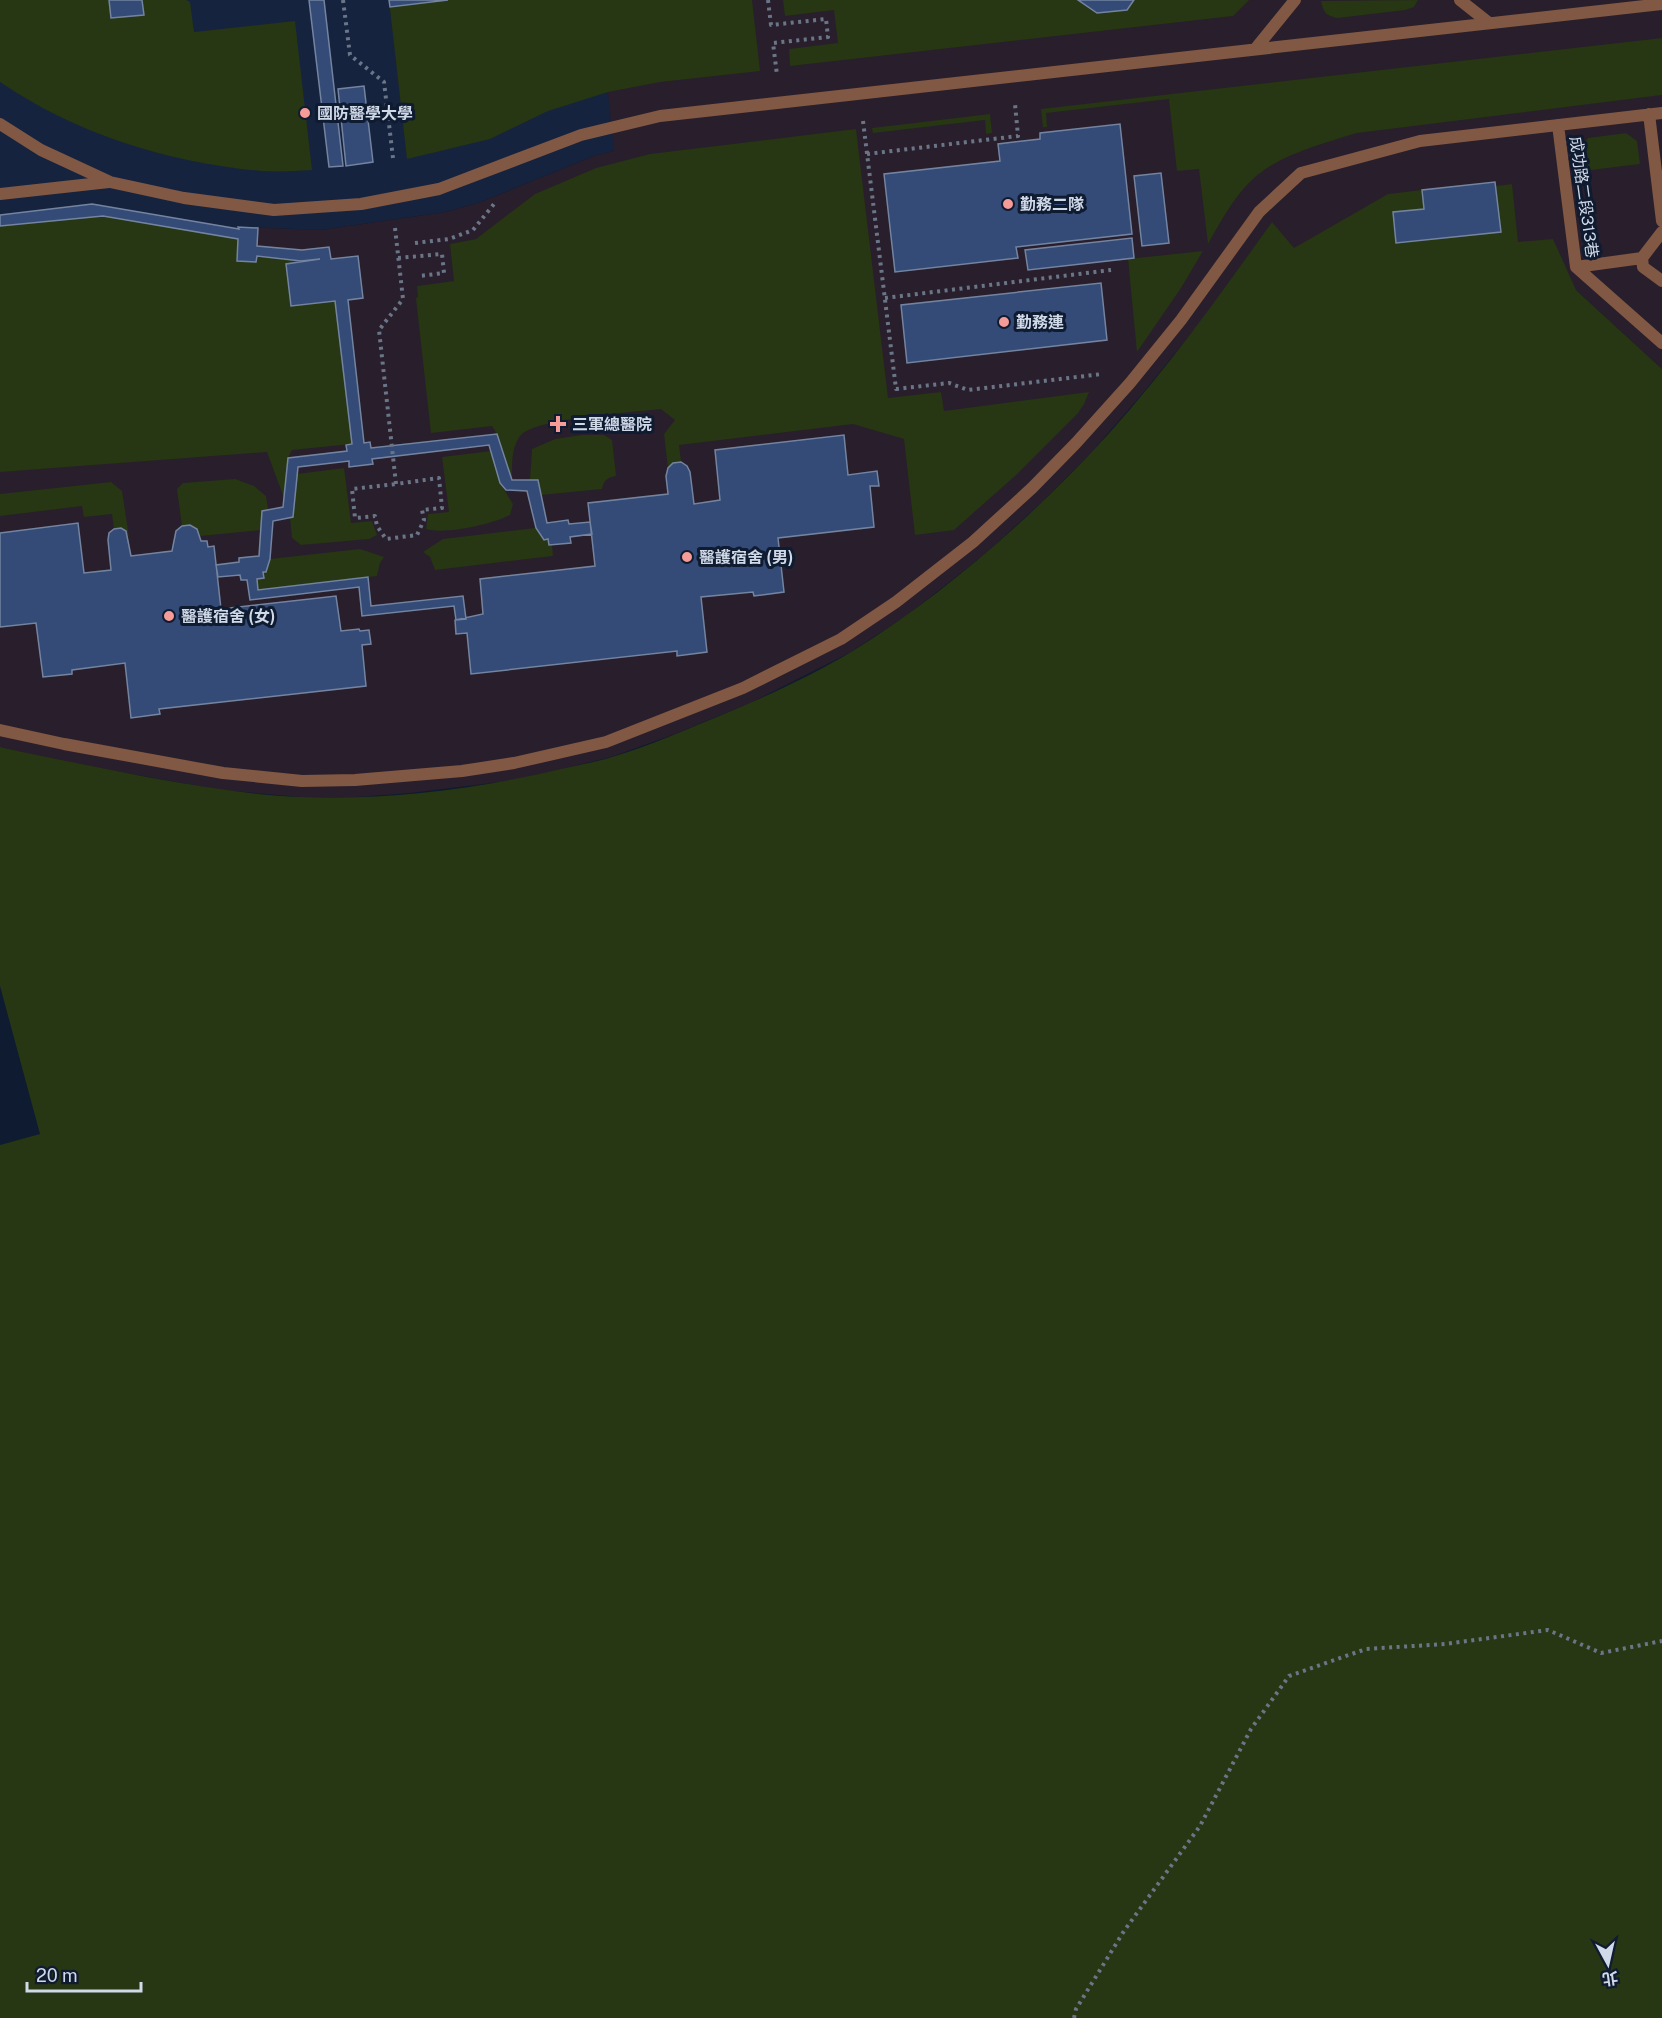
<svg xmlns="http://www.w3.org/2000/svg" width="1662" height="2018" font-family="'Public Sans','Noto Sans TC',sans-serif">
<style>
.built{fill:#15233e}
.medical{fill:#291e2b}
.green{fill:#273613}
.building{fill:#334b76;stroke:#7484a0;stroke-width:1.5}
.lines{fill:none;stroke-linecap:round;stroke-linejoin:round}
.path{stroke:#6a7587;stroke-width:4;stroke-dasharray:3 4.5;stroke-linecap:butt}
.service{stroke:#815843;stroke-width:12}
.poi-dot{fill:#f59b98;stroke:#0f1b31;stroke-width:2}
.labels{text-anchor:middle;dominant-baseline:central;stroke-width:6;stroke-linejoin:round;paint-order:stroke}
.poi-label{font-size:16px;font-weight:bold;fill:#d0d9e8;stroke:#0f1b31;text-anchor:start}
.street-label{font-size:16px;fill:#d0d9e8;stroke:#0f1b31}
</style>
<rect width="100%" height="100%" fill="#0f1b31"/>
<path class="built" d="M0 0H598L615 151 594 156 481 202 446 212 321 230 239 227V229L92 204 0 215Z"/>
<path class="medical" d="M598 0H1662V369L1576 290 1194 330 1143 393 1089 455 1044 500 984 555 906 616 849 653 750 703 675 734 611 757 517 780 410 793 356 797H301L220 790 60 761 0 747V215L92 204 238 229V227L321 230 446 212 481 202 594 156 614 151Z"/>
<path class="green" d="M0 0H109L111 18 143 15 142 0H186L190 2 194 32 295 21 312 170C295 171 278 172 261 171 170 163 76 134 0 82Z
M389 0H752L760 71 660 82 608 92 548 111 490 139 407 159Z
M783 0H1078L1097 13 1127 10 1134 0H1249L1233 16 790 66 789 49 838 43 834 10 785 16Z
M1418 0 1414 7 1405 10 1338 18C1326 16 1323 12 1321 1Z
M1662 38V95L1357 133C1324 143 1279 155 1254 178 1234 196 1221 221 1208 244L1199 169 1177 171 1169 99 1046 113 1047 127H1043L1041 109Z
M990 114 992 133 986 134 985 120 873 133 872 128Z
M856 129 888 398 941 392 944 411 1089 392 1084 404 1078 413 1015 476 954 530 915 535 904 439 853 424 679 445 681 462 673 463 668 468 664 434 675 420 661 409C635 412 537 418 521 435 511 446 512 466 512 480L497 434 492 426 431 433 416 298 418 297 417 286 454 281 450 244 476 239 535 194 596 168 650 154Z
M1626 133 1637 141 1640 164 1583 171 1580 149 1588 138Z
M1512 184 1518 242 1553 239 1576 290 1662 369V2018H0V1145L40 1134 0 986V747C49 758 97 767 147 777 198 786 249 795 302 797 389 800 477 789 561 769 578 765 596 762 612 757 650 746 687 729 724 714 767 696 811 676 851 652 938 598 1017 530 1087 457 1156 385 1214 303 1272 222L1294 248 1388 194 1422 190 1424 209 1393 212 1397 243 1500 232 1496 186Z
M103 216 238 239 237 261 256 262 257 256 301 261 320 259 286 264 291 305 335 301 352 444 292 450 288 458 284 498 267 452 0 472V226Z
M1203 251 1181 288 1137 352 1128 259Z
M582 435H604L612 440 616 476C607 478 604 480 602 489L541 495 538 480H530L532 449 555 439Z
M491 451 500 483 513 504 510 515C493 524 444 535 426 529L428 514 449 512 442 457Z
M344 468 351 523 372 521 377 535 369 539 301 545 292 538 290 518 293 517 297 474Z
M235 479 254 486 266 496 268 509 262 511 261 530 200 536C196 527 192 525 182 526L177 489 183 483Z
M111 482 122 491 129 537C125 529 122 528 114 529L112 514 84 517 82 506 0 516V494Z
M536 528 544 540 548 539 549 545H552L553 556 435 570 430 557 423 552 443 539Z
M360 549 384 557 380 563 377 576 258 590 257 579 264 578 263 572 270 559Z"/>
<path class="building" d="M109 0H142L144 15 111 18Z
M309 0H324L343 166 329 167Z
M389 0H448L390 7Z
M1078 0H1134L1127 10 1097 13Z
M364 86 373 162 346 166 338 89Z
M1120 124 1132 234 1016 247 1018 258 895 272 884 174 1000 161 998 144 1040 139V133Z
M1161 173 1169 243 1142 246 1134 176Z
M1495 182 1501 232 1396 243 1393 212 1424 209 1422 190Z
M92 204 239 229 238 227 258 228 257 246 302 250 329 247 331 259 358 256 363 298 348 300 364 443 370 442 371 448 497 434 512 480H538L547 523 568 520 569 524 590 522 592 534 570 537 571 543 549 545 548 539 544 540 536 528 527 491 506 490 500 483 489 445 372 459 373 464 349 467V461L298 467 293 517 273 521 270 559 266 572H263L264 578 257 579 258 590 368 577 371 606 463 596 466 619 456 620 454 606 362 616 359 587 250 600 247 580H241L240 575 218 577 216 565 239 562V558L259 556 262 511 283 507 288 458 347 451 346 445 352 444 335 301 291 306 286 264 320 259 301 261 257 256 256 262 237 261 238 239 103 216 0 226V215Z
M1132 238 1134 258 1028 270 1025 250Z
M1101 283 1107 340 907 363 901 305Z
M844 435 848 475 877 471 879 486H870L874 527 778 538 784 592 754 596 753 592 701 597 707 652 677 656V651L471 674 467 633 456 634 455 620 483 614 480 579 595 566 588 503 668 494 666 476 668 468 673 463 681 462 687 466 690 472 694 504 720 500 715 450Z
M78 523 84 573 111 570 108 540 109 533 114 529 121 528 126 531 131 556 172 551 176 531 182 526 190 525 197 529 201 541H207L208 547 214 546 221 609 336 596 341 631 359 629 360 631 369 630 371 644 362 645 366 686 159 709 160 714 131 718 125 663 72 670V674L43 677 36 623 0 627V533Z"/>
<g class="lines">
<path class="path" d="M343 0 350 55 384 82 393 158
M768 0 771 25 826 19 828 37 773 43 777 75
M863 121 896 389 949 383 968 390 1102 374
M867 154 1018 136 1015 104
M395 228 403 299 379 330 396 484 439 478 442 508 422 510 424 520 417 535 386 539 377 526 375 516 355 518 352 489 396 484
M415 243 449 239 473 230 494 204
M398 258 442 254 444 273 419 276
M885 298 1111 270
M1074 2018 1076 2009 1124 1931 1200 1826 1251 1729 1289 1676 1366 1649 1445 1644 1548 1630 1601 1653 1662 1641"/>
<path class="service" d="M1460 0 1489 23
M1256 48 1295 0
M1649 114 1662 221
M0 124 41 150 110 182 184 198 274 210 361 204 439 189 581 135 660 116 1662 4
M1558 125 1576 267 1662 343
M0 194 109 182
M1642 258 1643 267 1662 281
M1576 267 1642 258 1662 232
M0 730 64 744 223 773 302 781 355 780 462 771 514 763 606 742 743 688 841 639 896 602 973 542 1032 488 1076 443 1130 383 1181 320 1259 212 1301 173 1420 141 1662 113"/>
</g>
<g class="poi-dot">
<circle cx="305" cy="113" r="6"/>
<circle cx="1008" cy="204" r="6"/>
<circle cx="1004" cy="322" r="6"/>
<path d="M555 415h6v6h6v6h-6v6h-6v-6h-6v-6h6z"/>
<circle cx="687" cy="557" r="6"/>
<circle cx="169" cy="616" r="6"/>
</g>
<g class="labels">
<g class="poi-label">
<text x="317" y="113">國防醫學大學</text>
<text x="1020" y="204">勤務二隊</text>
<text x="1016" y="322">勤務連</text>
<text x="572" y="424">三軍總醫院</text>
<text x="699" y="557">醫護宿舍 (男)</text>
<text x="181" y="616">醫護宿舍 (女)</text>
</g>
<g class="street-label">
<text transform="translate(1584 197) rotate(82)">成功路二段313巷</text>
</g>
</g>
<g transform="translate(1608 1964) rotate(172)" stroke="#0f1b31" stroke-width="4.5" paint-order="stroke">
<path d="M0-4.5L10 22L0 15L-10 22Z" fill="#d0d9e8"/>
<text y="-9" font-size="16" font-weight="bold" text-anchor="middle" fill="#d0d9e8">北</text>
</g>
<path d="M27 1982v9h114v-9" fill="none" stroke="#d0d9e8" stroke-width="3"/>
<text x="36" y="1982" font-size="18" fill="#d0d9e8" stroke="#0f1b31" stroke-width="4.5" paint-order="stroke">20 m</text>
</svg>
